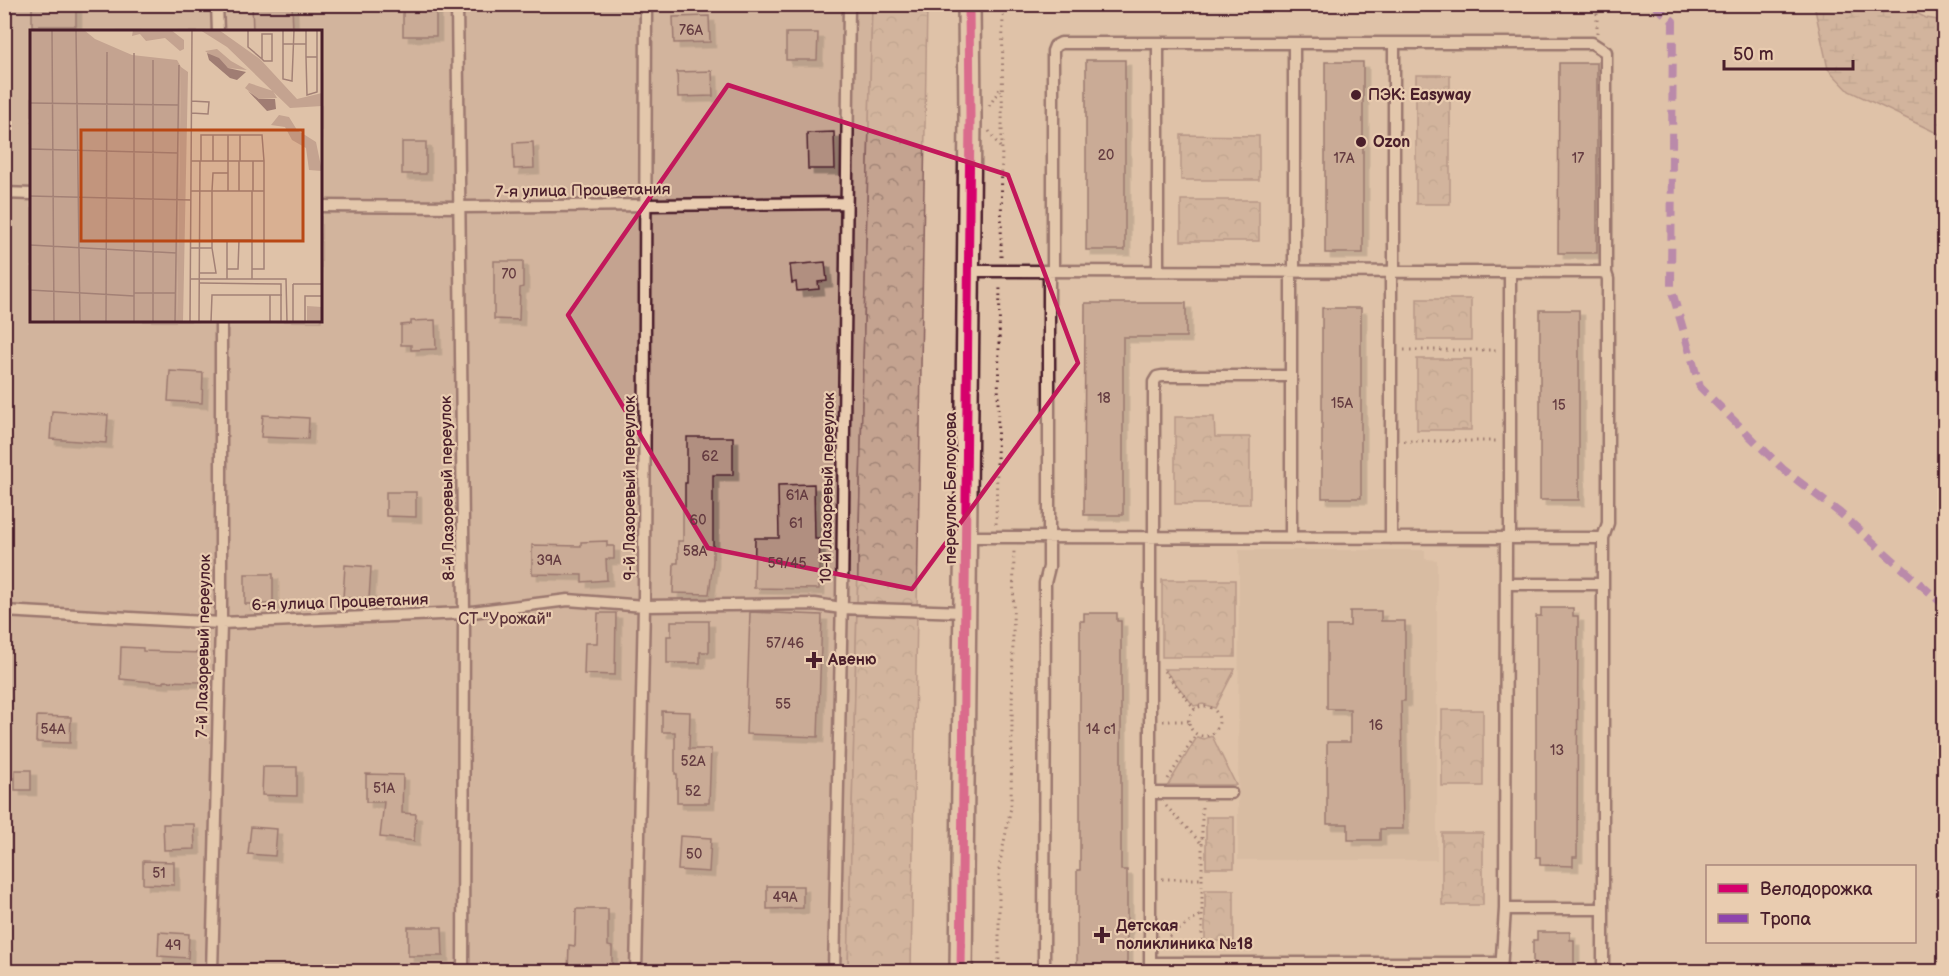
<svg xmlns="http://www.w3.org/2000/svg" width="1949" height="976" font-family="'Balsamiq Sans',sans-serif">
<style>
.built{fill:#d1b39c}
.green{fill:#c4a390;stroke:#87615e;stroke-width:1.5;fill-rule:evenodd}
.forest{fill:url(#forest-crowns);stroke:#87615e;stroke-width:1.5}
.wetland{fill:url(#wetland-marsh);stroke:#87615e;stroke-width:1.5}
.building{fill:#b18f80;stroke:#4a1f2b;stroke-width:1.5;filter:url(#shadow)}
.lines{fill:none;stroke-linecap:round;stroke-linejoin:round}
.service-casing{stroke:#4a1f2b;stroke-width:15}
.minor-casing{stroke:#4a1f2b;stroke-width:26}
.path{stroke:#4a1f2b;stroke-width:3;stroke-dasharray:1.5 4.5;stroke-linecap:butt}
.service{stroke:#e9ccb0;stroke-width:10}
.minor{stroke:#e9ccb0;stroke-width:21}
.quiet{stroke:#8e44ad;stroke-width:8;stroke-dasharray:15 8;stroke-linecap:butt}
.cycleway-casing{stroke:#e9ccb0;stroke-width:13}
.cycleway{stroke:#d6006c;stroke-width:9}
.marked{fill:none;stroke:#c2185b;stroke-width:4.5;stroke-linejoin:round}
.poi-dot{fill:#4a1f2b;stroke:#e9ccb0;stroke-width:2}
.labels{text-anchor:middle;dominant-baseline:central;stroke-width:4.5;stroke-linejoin:round;paint-order:stroke}
.number-label{font-size:14px;fill:#643b40}
.poi-label{font-size:16px;font-weight:bold;fill:#4a1f2b;stroke:#e9ccb0;text-anchor:start}
.street-label{font-size:16px;fill:#4a1f2b;stroke:#e9ccb0}
.park-label{font-size:16px;fill:#5c333a;stroke:#e9ccb0}
.inset-road{fill:none;stroke:#a38176;stroke-width:1.5}
.view{fill:#b94815;fill-opacity:0.15;stroke:#b94815;stroke-width:3}
.inset-edge{fill:none;stroke:#4a1f2b;stroke-width:3}
</style>
<defs>
<pattern id="forest-crowns" width="20" height="18" patternUnits="userSpaceOnUse" patternTransform="scale(1.5)"><rect width="20" height="18" fill="#c4a390"/><path d="M2 6a3 3 0 1 1 6 0M12 15a3 3 0 1 1 6 0" fill="none" stroke="#a18476"/></pattern>
<pattern id="wetland-marsh" width="20" height="14" patternUnits="userSpaceOnUse" patternTransform="scale(1.5)"><rect width="20" height="14" fill="#c4a390"/><path d="M1 5h8M5 5V1M11 12h8M15 12V8" fill="none" stroke="#a18476"/></pattern>
<filter id="shadow"><feDropShadow dx="5.5" dy="5.5" stdDeviation="0" flood-color="#0004"/></filter>
</defs>
<rect width="100%" height="100%" fill="#dfc2a8"/>
<filter id="ink" filterUnits="userSpaceOnUse"><feTurbulence type="fractalNoise" baseFrequency=".0167" numOctaves="2"/><feDisplacementMap in="SourceGraphic" scale="12" xChannelSelector="R" yChannelSelector="G"/><feConvolveMatrix kernelMatrix="1 2 1 2 8 2 1 2 1" color-interpolation-filters="sRGB"/></filter>
<g filter="url(#ink)">
<path class="built" d="M1239 550H1425V559L1437 560V860H1238Z"/>
<path class="green" d="M5 5H872L848 971 5 972ZM32 32H321V321H32Z"/>
<path class="forest" d="M872 5H927L911 971H848Z
M1416 75H1450V204H1416Z
M1181 135 1259 136V180H1181Z
M1181 200H1259V241H1181Z
M1417 299H1471V340H1417Z
M1417 359H1471V430H1417Z
M1175 417H1214L1215 437H1250V504H1175Z
M1162 580H1235V657H1162Z
M1164 669H1235L1215 708 1203 704 1194 706Z
M1442 710H1483V786H1442Z
M1212 736 1236 785H1168L1197 737 1204 739Z
M1206 817H1234V868H1206Z
M1442 833H1483V905H1442Z
M1205 890H1234V941H1205Z"/>
<path class="wetland" d="M1814 5H1901L1926 18 1944 21V138L1939 134 1849 91 1828 69Z"/>
<path class="building" d="M32 4H76V26H32Z
M252 4H292L293 32H253Z
M403 9H436V36H403Z
M709 16 710 42 674 43 673 17Z
M786 33H818L817 60H786Z
M1086 60H1125V250H1086Z
M1325 62H1363V253H1325Z
M1559 63H1597V253H1558Z
M712 71 713 96 678 97 677 72Z
M834 132 835 169H808L807 133Z
M402 142H426V174H402Z
M533 142 534 168 514 169 513 143Z
M494 261H523V287L520 288 519 320 494 319Z
M825 262 827 281 818 282 819 289 797 291 796 282 792 283 790 265Z
M1085 303H1186V337H1123V515H1084Z
M1322 308H1361V498H1322Z
M1540 310H1579V500H1540Z
M435 320 436 349 411 350V345H401V325L411 324V321Z
M170 371 203 373 202 403 168 401Z
M52 411 108 415 106 443 50 439Z
M263 415 309 418 308 439 261 437Z
M687 437H733V475H713V561L709 594 673 593 674 563H678V541H683V507H685V483H687Z
M814 484 815 539H820L819 589 754 588 755 538H779L778 485Z
M386 492H416V517L386 516Z
M607 541V546H614V559H606L607 580 582 582V575L532 574V545L581 546V542Z
M345 565 371 567 369 599 343 598Z
M245 574H273V604H245Z
M1541 608H1573V616H1578L1577 857H1573V866L1540 865V857H1536V616H1541Z
M1350 611H1381V621H1405V701H1401L1403 829H1380V840H1348V824H1327V742H1350V709H1327V626H1350Z
M750 612 822 615 818 737 746 734Z
M598 613H616L615 675 584 674 585 643H597Z
M1084 613H1117V621H1121V870H1127V972H1077V870H1080V621H1084Z
M671 621H709V652H700V663H667V636H671Z
M121 647 143 648V651L202 653 201 682 164 681V683L120 679Z
M662 711 690 712 689 749H711L709 803H677V774H675V732H662Z
M37 716 71 717 70 743 36 742Z
M263 767H297V796L262 795Z
M15 770H31V790H15Z
M366 774 403 775 402 813 416 814 414 841 380 837 384 802H366Z
M163 824H194L195 849 164 850Z
M251 827 277 829 275 856 248 854Z
M680 836 711 838 709 872 678 870Z
M143 861 174 862V885L143 884Z
M767 886H803V908L767 909Z
M576 909H608V946L612 947V972H568L569 945 575 946Z
M408 927H442L443 956H408Z
M159 932 189 934 188 958 158 956Z
M1537 932H1570V940H1574V972H1533V940H1537Z"/>
<g class="lines">
<defs>
<path id="service" d="M217 4 218 32
M457 4 464 613 463 972
M4 193 32 194
M321 206 461 207 846 203
M968 271 1601 272 1606 273 1608 279V523L1603 538
M1053 271V51L1055 46 1061 43H1592L1606 52V273
M1158 271V44
M1294 271V44
M1394 271V44
M965 537 1603 538V972
M1154 538V382L1157 377 1162 376H1291
M1291 538V271
M1391 538V271
M1510 538V272
M1506 584H1603
M4 611 221 623 464 613 568 600 644 606 815 604 841 608 964 612
M1150 793H1231
M1505 909H1603
M1150 963H1501
M212 972 221 623V321
M636 972 644 606 646 4
M834 972 842 596 849 4
M1044 972 1045 583 1049 567V271
M1150 972V538
M1501 972 1505 909 1506 538"/>
<path id="minor" d="M961 972 970 118 969 4"/>
</defs>
<use href="#service" class="service-casing"/>
<use href="#minor" class="minor-casing"/>
<path class="path" d="M1597 33V4
M989 106 1002 86
M989 131 1002 150
M1001 257 1003 4
M1404 350H1496
M1404 441H1496
M996 524 1000 285
M1164 671 1195 709
M1189 721a15 15 0 1 1 30 0a15 15 0 1 1-30 0Z
M1163 721H1189
M1168 779 1196 734
M1166 806 1201 843
M1202 807V951
M1162 879H1202
M1164 940 1202 914
M999 972V867L1011 807 1014 549"/>
<use href="#service" class="service"/>
<use href="#minor" class="minor"/>
<path class="quiet" d="M1653 4 1673 21 1671 288 1700 387 1784 470 1840 513 1944 605"/>
<defs>
<path id="cycleway" d="M961 972 970 118 969 4"/>
</defs>
<use href="#cycleway" class="cycleway-casing"/>
<use href="#cycleway" class="cycleway"/>
</g>
</g>
<path d="M0 0H1949V976H0ZM728 85 1008 175 1078 363 912 589 708 548 568 315Z" fill="#dfc2a8" fill-opacity=".55" fill-rule="evenodd"/>
<path class="marked" d="M728 85 1008 175 1078 363 912 589 708 548 568 315Z"/>
<g class="poi-dot">
<circle cx="1356" cy="95" r="6"/>
<circle cx="1361" cy="142" r="6"/>
<path d="M811 651h6v6h6v6h-6v6h-6v-6h-6v-6h6z"/>
<path d="M1099 926h6v6h6v6h-6v6h-6v-6h-6v-6h6z"/>
</g>
<g class="labels">
<g class="number-label">
<text x="691" y="30">76А</text>
<text x="1106" y="155">20</text>
<text x="1344" y="158">17А</text>
<text x="1578" y="158">17</text>
<text x="509" y="274">70</text>
<text x="1104" y="398">18</text>
<text x="1342" y="403">15А</text>
<text x="1559" y="405">15</text>
<text x="710" y="456">62</text>
<text x="797" y="495">61А</text>
<text x="698" y="520">60</text>
<text x="796" y="523">61</text>
<text x="695" y="551">58А</text>
<text x="549" y="560">39А</text>
<text x="787" y="563">59/45</text>
<text x="785" y="643">57/46</text>
<text x="783" y="704">55</text>
<text x="1376" y="725">16</text>
<text x="53" y="729">54А</text>
<text x="1101" y="729">14 с1</text>
<text x="1557" y="750">13</text>
<text x="693" y="761">52А</text>
<text x="384" y="788">51А</text>
<text x="693" y="791">52</text>
<text x="694" y="854">50</text>
<text x="159" y="873">51</text>
<text x="785" y="897">49А</text>
<text x="173" y="945">49</text>
</g>
<g class="poi-label">
<text x="1368" y="95">ПЭК: Easyway</text>
<text x="1373" y="142">Ozon</text>
<text x="828" y="660">Авеню</text>
<text x="1116" y="926">Детская<tspan x="1116" dy="18">поликлиника №18</tspan></text>
</g>
<g class="street-label">
<text transform="translate(583 191) rotate(-1)">7-я улица Процветания</text>
<text transform="translate(448 488) rotate(-91)">8-й Лазоревый переулок</text>
<text transform="translate(630 488) rotate(-90)">9-й Лазоревый переулок</text>
<text transform="translate(828 488) rotate(-89)">10-й Лазоревый переулок</text>
<text transform="translate(951 488) rotate(-90)">переулок Белоусова</text>
<text transform="translate(340 603) rotate(-2)">6-я улица Процветания</text>
<text transform="translate(204 646) rotate(-89)">7-й Лазоревый переулок</text>
</g>
<g class="park-label">
<text x="505" y="619">СТ "Урожай"</text>
</g>
</g>
<g transform="translate(30 30)">
<rect width="292" height="292" fill="#dfc2a8"/>
<path d="M0 0H54L65 9 102 25 147 30 151 37 147 292H0Z" fill="#c4a390"/>
<path d="M170 0H189L230 29 267 69 292 63V76L260 78 197 17ZM151 37 158 42 153 292H147ZM277 276 292 277V292H277Z" fill="#c4a390"/>
<path d="M103 0H141L154 10V19L150 21 135 8 116 11 110 4 102 6ZM187 19 201 31 217 40 198 38 175 21ZM219 53 243 61 247 68 229 69 215 58ZM249 85 259 87 267 100 286 112 292 141 279 140 276 118 262 110 255 97 241 95Z" fill="#c4a390"/>
<path d="M177 23 189 28 198 38 216 42 207 50 200 48 179 30ZM218 61 229 69H245L246 79 237 81Z" fill="#a07d73"/>
<path class="inset-road" d="M22 0 24 292M218 0V17L232 29 234 31H242V4H232V29M253 0V49L262 51 264 0M287 0V27M46 1 50 292M253 14H276M276 27H287V62L277 65ZM276 27V0M161 71 179 72 178 84 161 83M0 73 148 75M0 119 147 123M161 131H234V161M171 131V105H232L234 131M183 131V105M198 131V105M210 131V105M161 161H234V239H222M182 161 183 143H198M198 161V131M209 161V131M223 161V131M0 166 161 170M182 210H222M0 215 146 223M160 218H182V161M197 239H208L209 210M170 243H186L182 218M160 249H256L257 292M197 249V210M222 249V161M170 253 251 254V292M263 254H293M0 260 104 266M104 263H146M76 292 77 22M104 292V23M123 292V30M145 292 149 35M160 292 162 0M169 292 170 131M181 292 182 265H252M240 292V265M263 292V254M275 292V266H293"/>
<path class="view" d="M51 100H273V211H51Z"/>
<rect width="292" height="292" class="inset-edge"/>
</g>
<rect width="1949" height="976" fill="none" stroke="#e9ccb0" stroke-width="24"/>
<rect x="12" y="12" width="1925" height="952" fill="none" stroke="#4a1f2b" stroke-width="2" filter="url(#ink)"/>
<rect x="1706" y="865" width="210" height="78" fill="#e9ccb0" stroke="#a9877b" stroke-width="1.5"/>
<rect x="1718" y="884" width="30" height="9" fill="#d6006c" stroke="#a9877b" stroke-width="1.5"/>
<text x="1760" y="895" font-size="18" fill="#4a1f2b">Велодорожка</text>
<rect x="1718" y="914" width="30" height="9" fill="#8e44ad" stroke="#a9877b" stroke-width="1.5"/>
<text x="1760" y="925" font-size="18" fill="#4a1f2b">Тропа</text>
<path d="M1724 60v9h129v-9" fill="none" stroke="#4a1f2b" stroke-width="3"/>
<text x="1733" y="60" font-size="18" fill="#4a1f2b" stroke="#e9ccb0" stroke-width="4.5" paint-order="stroke">50 m</text>
</svg>
